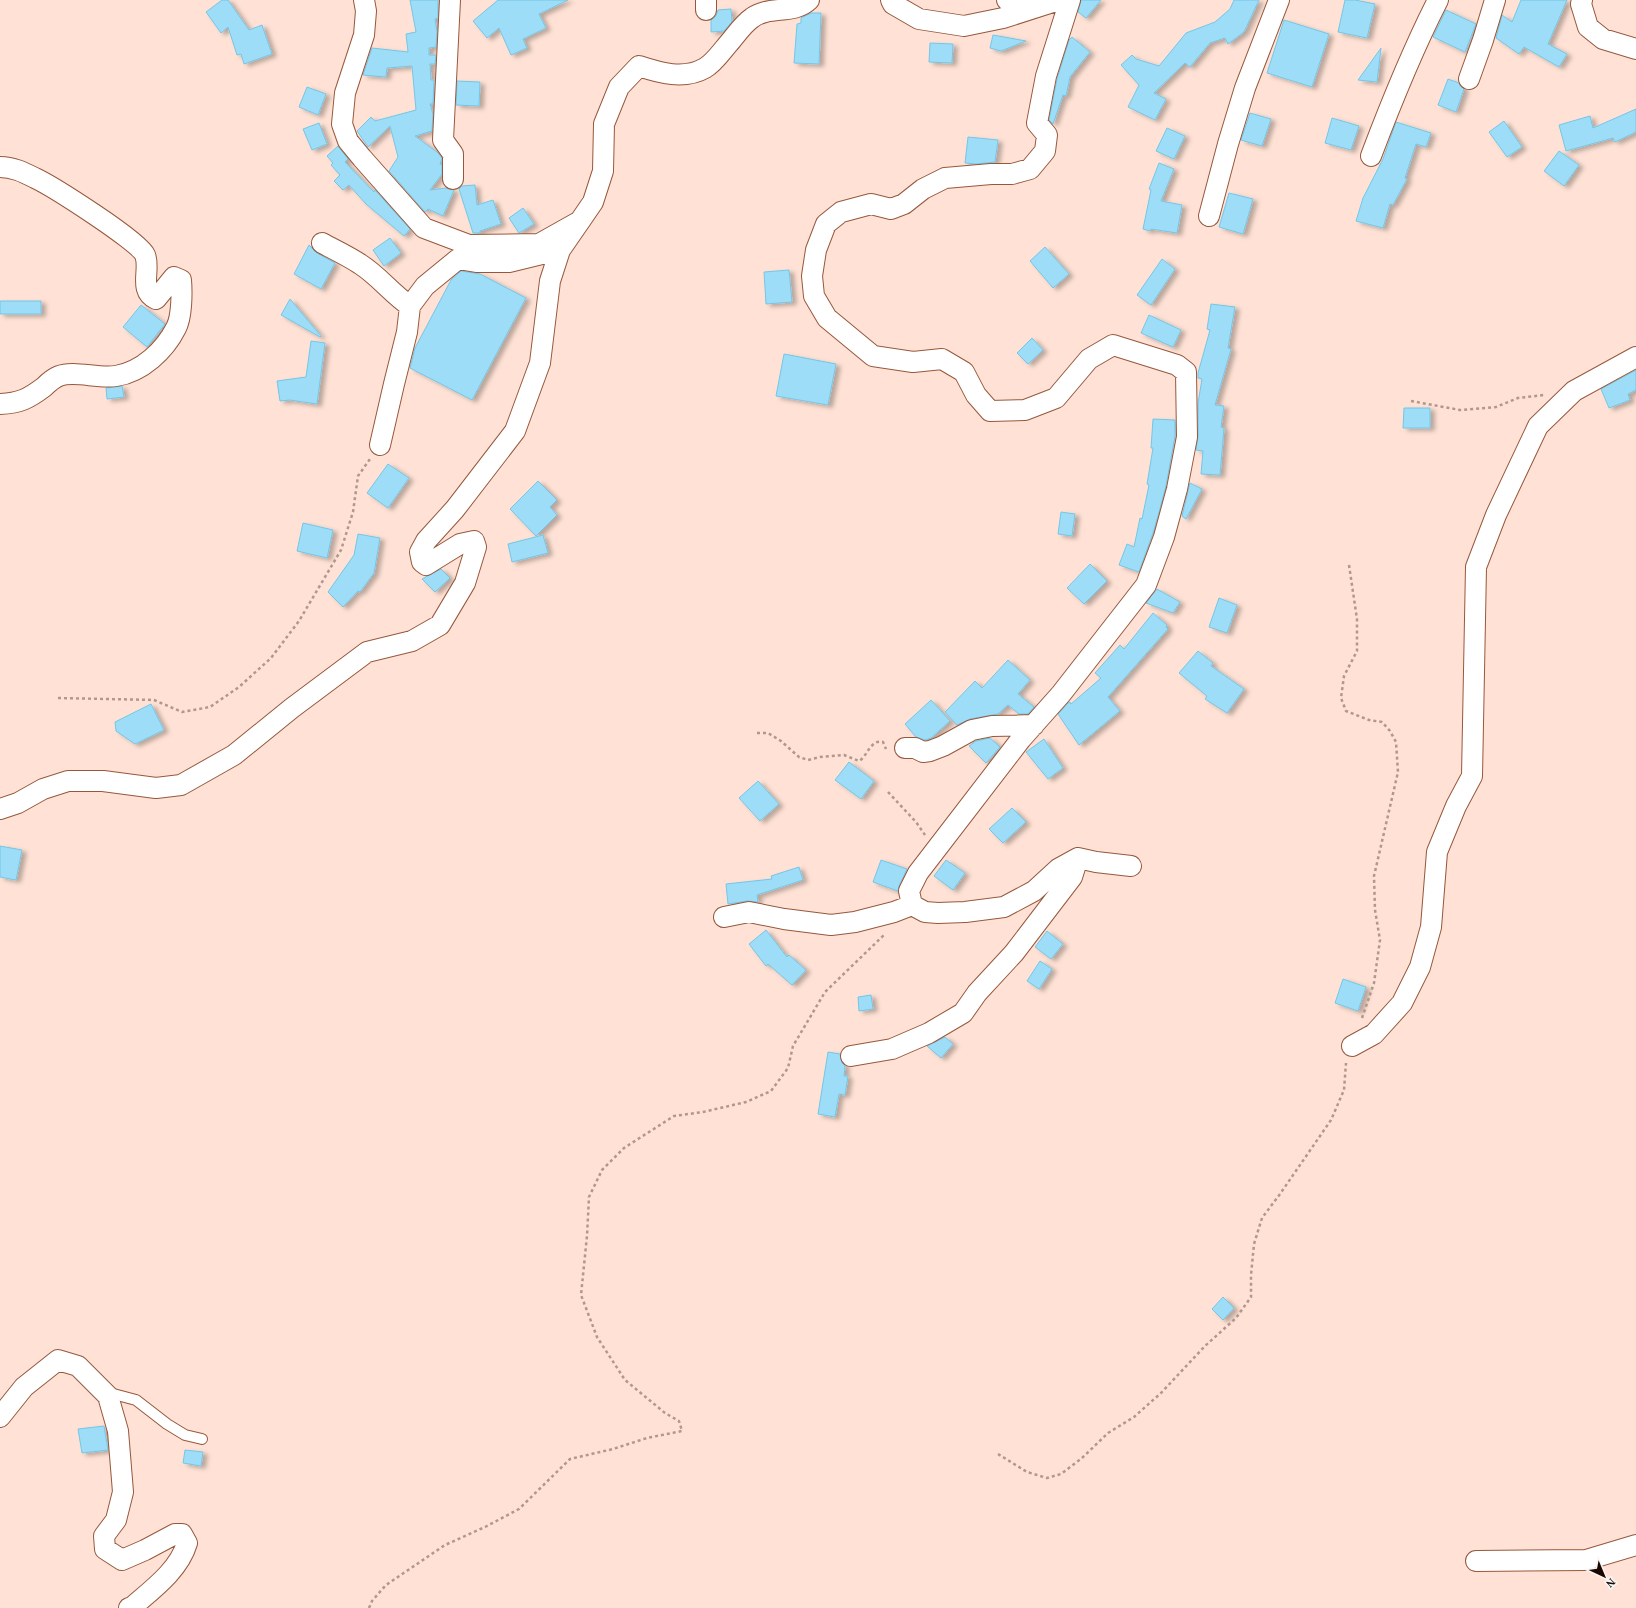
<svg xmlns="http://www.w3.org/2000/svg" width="1636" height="1608" font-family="'Times New Roman',serif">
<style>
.building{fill:#9dddf7;stroke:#74c6e6;filter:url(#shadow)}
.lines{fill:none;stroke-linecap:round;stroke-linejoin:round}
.service-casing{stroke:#96583c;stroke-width:12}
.minor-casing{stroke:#96583c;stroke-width:22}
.path{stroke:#b2978c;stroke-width:2.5;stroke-dasharray:3 3;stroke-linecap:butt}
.service{stroke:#fff;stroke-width:10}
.minor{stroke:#fff;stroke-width:20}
</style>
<defs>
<filter id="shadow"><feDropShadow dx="4.5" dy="2.5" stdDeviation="2" flood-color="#0004"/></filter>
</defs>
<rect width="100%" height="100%" fill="#ffe2d5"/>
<path class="building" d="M222 0H228L249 30 262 25 272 54 244 64 241 54 237 55 228 27 221 33 206 12Z
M410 0H438V18L435 19 437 32 436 47 429 48V55H436L435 64H430L431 80H434L433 104H430L433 114 432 131 415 136 437 152 442 158 440 164 442 165V174L430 190 446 188 454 190 443 216 428 209 425 212 389 171 398 157 390 126 368 147 357 131 371 117 375 121 416 110 412 66 387 68 386 77 363 75 372 48 408 52 406 34 416 32Z
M498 0H568L539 14 546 28 523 39 527 48 511 55 499 28 487 38 473 21Z
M1081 0H1101L1086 18 1078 12Z
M1234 0H1259L1244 32 1228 44 1225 38 1210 43 1190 67 1185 63 1154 93 1166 99 1155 120 1128 107 1139 85 1121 65 1132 55 1136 59 1159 66 1186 33 1215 22 1230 9Z
M1345 0H1355L1375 4 1367 38 1338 32Z
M1521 0H1567L1548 44 1567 54 1559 67 1524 47 1519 54 1496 38 1502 15 1512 22Z
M731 9 732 22 724 31 711 32V20L716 16 718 10Z
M1446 10 1476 24 1465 52 1433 37Z
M811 13H821L819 64 794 63 797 24 801 23V18Z
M1284 20 1329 34 1312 87 1267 73Z
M993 35 1026 41 1001 51 990 48Z
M1072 37 1090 52 1070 77 1066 96 1063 95 1053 124 1049 120 1057 79 1069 40Z
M930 43 953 44 952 63 929 62Z
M1381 48 1377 82 1358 80Z
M1448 79 1459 83 1464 89 1456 112 1438 105Z
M457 81 480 82 479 106 456 105Z
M307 87 326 94 318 115 299 107Z
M1636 109V132L1615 142 1613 138 1566 151 1559 125 1590 116 1593 128Z
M1250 113 1271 119 1262 146 1241 140Z
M1332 118 1359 126 1351 150 1325 143Z
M1504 121 1522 147 1507 157 1489 132Z
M1396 122 1431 133 1426 147 1416 144 1405 178 1407 179 1393 205 1390 204 1383 228 1356 221 1363 198 1383 159Z
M319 123 327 144 312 150 303 129Z
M1167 128 1185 136 1174 159 1156 151Z
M968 137 998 140 995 162 976 164 965 163Z
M338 146 348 159 345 162 374 192 375 190 410 229 404 236 366 204 349 185 343 190 334 181 340 175 331 165 333 163 327 156Z
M1559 151 1579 165 1564 186 1544 171Z
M1159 163 1174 169 1161 201 1182 205 1177 233 1151 229 1150 231 1143 229 1151 190 1149 189Z
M475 185 477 205 493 200 501 224 480 231V233H473L459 189 462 186Z
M1229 193 1253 199 1243 234 1219 227Z
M523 208 534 224 519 233 509 218Z
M390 238 401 253 384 266 373 250Z
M309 245 317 253 335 263 321 289 294 274Z
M1045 247 1069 274 1053 288 1030 261Z
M1162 259 1175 269 1151 305 1137 295Z
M789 270 792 302 766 304 764 272Z
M461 271 480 274 526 298 472 400 410 368 415 348 451 280Z
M290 299 321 336 320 337 281 315Z
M0 301H41V314H0Z
M1211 304 1235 307 1228 348 1231 349 1215 405 1224 406 1221 427 1224 428 1220 475 1201 474 1203 451 1196 450 1198 437V403L1202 379 1198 378V373L1210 330 1207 329Z
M141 305 165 324 147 347 123 327Z
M1149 315 1181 330 1173 347 1141 333Z
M1032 338 1043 350 1028 364 1017 353Z
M311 341 325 343 317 404 290 400 280 401 277 381 306 377Z
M784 354 836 364 828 405 776 396Z
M1636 370V390L1628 394 1630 400 1609 408 1601 389Z
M122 386 124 397 107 399 106 388Z
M1404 408H1430V428H1403Z
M1153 419 1175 420V436L1166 486 1158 516 1153 533 1139 572 1119 565 1127 544 1134 547 1140 518 1142 519 1149 485 1147 484 1153 448H1151Z
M388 464 409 478 388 508 367 493Z
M538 481 557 500 550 507 557 515 536 536 510 509Z
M1190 483 1202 489 1186 519 1182 516Z
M1061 512 1075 514 1072 536 1058 534Z
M303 523 333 530 327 558 297 551Z
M358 534 380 538 374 573 360 592 358 591 343 607 328 592 354 555Z
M543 535 548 553 512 562 508 544Z
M1090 564 1107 581 1084 604 1067 588Z
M441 569 450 578 435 592 422 579Z
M1157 589 1180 602 1173 613 1146 603Z
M1219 598 1237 605 1227 633 1209 627Z
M1153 613 1167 625 1166 627 1168 629 1108 697 1120 711 1079 745 1058 714 1068 703 1070 702 1071 704 1101 678 1095 673 1120 645 1124 649Z
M1198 651 1213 663 1211 666 1244 689 1227 713 1205 699 1207 696 1179 673Z
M1008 660 1030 680 1018 694 1034 707 1028 714H1019L1008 705 998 714 970 719 957 725 945 712 975 681 982 688Z
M931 700 950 721 931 738 925 740 916 737 905 724Z
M151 704 164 730 135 744 116 731 115 722Z
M990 738 1000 747 986 763 969 746 976 741Z
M1044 739 1063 768 1048 779 1026 752Z
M849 762 874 781 861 799 835 780Z
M758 781 779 804 760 821 739 798Z
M1012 808 1026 822 1003 843 989 829Z
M0 846 22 850 16 880 0 877Z
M881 860 907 869 899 886 898 891 873 882Z
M946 860 965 873 953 890 934 876Z
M799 867 803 880 757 895 758 902 747 901 728 904 726 884 772 879 771 876Z
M766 930 787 957 789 955 806 970 792 985 768 964 766 966 749 944Z
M1047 931 1063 944 1051 959 1035 947Z
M1040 961 1052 969 1039 989 1027 981Z
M1343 979 1366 987 1358 1011 1335 1003Z
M871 995 873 1009 859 1011 858 997Z
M945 1037 953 1044 941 1058 927 1046Z
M828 1052 840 1054 842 1063 845 1066 844 1076H848L845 1095 839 1094 835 1117 818 1114Z
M1223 1297 1234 1308 1223 1320 1212 1309Z
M104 1426 108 1450 82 1453 78 1429Z
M185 1450 203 1452 201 1466 183 1463Z"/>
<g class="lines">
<defs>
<path id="service" d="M106 1392 136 1400 167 1424 185 1435 202 1439"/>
<path id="minor" d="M364 0 366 11 364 35 345 93 342 124 348 141 362 158 424 228 469 245 539 244 580 221 593 202 603 171 604 124 619 87 639 66C660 73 684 80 705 68 714 63 722 51 729 43 736 35 743 24 752 18 769 5 794 15 809 0
M450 0 443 140 453 154V179
M891 0 893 4 919 19 964 26 1003 18 1059 0
M1007 0 1034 8
M1070 0 1046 76 1037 123 1047 135 1045 151 1030 169 1012 174H991L945 178 923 189 904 204 891 209 871 204 841 212 826 224 816 250 812 276 814 296 827 318 873 356 913 362 942 359 964 372 976 395 990 411 1025 410 1056 398 1089 359 1113 345 1177 365 1186 372 1187 437 1177 489 1164 537 1146 585 1061 694 1021 739 918 873 909 891 912 905 925 912 938 913 965 912 1004 907 1034 891 1058 869 1078 858 1096 862 1131 866
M1582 0 1581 4 1588 27 1603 39 1636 49
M706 10V0
M1469 79 1483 40 1495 0
M1371 156C1391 103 1412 51 1438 0
M0 167C13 167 23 172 35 178 52 186 139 241 145 255 151 269 138 291 156 299L174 277 181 280C182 292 182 317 176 328 165 350 142 372 116 376 98 379 74 370 59 376 54 378 48 383 44 387 28 399 20 403 0 404
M1209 216 1228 144 1245 88 1279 0
M322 243C335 250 348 256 360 264 379 276 392 294 410 306
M380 445 394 384 407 332 410 306 425 286 458 259 476 262H509L550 252
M905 748H915L923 752 930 751 943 746 972 730 992 726 1034 725
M0 809 18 803 43 789 68 781H103L156 788 181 785 234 755 292 708 367 652 412 641 440 625 465 583 476 547 474 541 460 544 426 565 422 562 420 552 426 541 455 509 515 431 540 363 550 281 560 250 580 221
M724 917 749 912 784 919 831 925 855 922 894 912 912 905
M1352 1046 1374 1034 1402 1003 1420 967 1431 927 1437 852 1456 806 1472 776 1476 567 1496 515 1538 426 1574 391 1636 357
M851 1056 892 1049 929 1033 963 1013 977 993 1014 953 1072 877 1078 858
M0 1417 24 1387 58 1360 78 1366 108 1396 118 1431 123 1492 116 1520 104 1536 105 1549 122 1560 145 1550 175 1534H182L187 1543C179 1570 153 1589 132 1607L129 1608
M1476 1561 1586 1560 1636 1545"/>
</defs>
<use href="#service" class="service-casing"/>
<use href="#minor" class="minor-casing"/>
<path class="path" d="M1411 401 1460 410 1496 407 1518 398 1544 395
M1349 565 1357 619V651L1344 676 1341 698 1346 711 1369 720 1382 722 1390 731 1396 742 1398 772 1374 876 1375 910 1380 940 1374 983 1362 1018
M58 698 154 700 182 712 210 707 239 687 271 658 299 621 341 550 353 512 358 476 370 459
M757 733H768L781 741 799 757 808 760 820 757 844 755 859 761C868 756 870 739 883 742L886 749
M888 792 916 822 925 835
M998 1454 1027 1472 1047 1478 1061 1474 1082 1458 1108 1433 1134 1417 1161 1393 1205 1346 1236 1318 1251 1297V1275L1254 1244 1262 1218 1280 1194 1331 1120 1344 1090 1346 1063
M369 1608 372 1601 386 1585 445 1545 485 1527 519 1509 570 1459 613 1449 647 1438 682 1431 679 1421 665 1413 625 1380 597 1337 581 1295 587 1236 589 1197 602 1170 624 1148 674 1116 703 1112 746 1102 771 1091 788 1068 793 1046 825 992 885 934"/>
<use href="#service" class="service"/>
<use href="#minor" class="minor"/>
</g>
<g transform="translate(1604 1576) rotate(136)" stroke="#f6f6f6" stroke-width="3" paint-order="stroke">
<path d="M0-3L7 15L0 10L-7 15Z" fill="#1c0600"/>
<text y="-6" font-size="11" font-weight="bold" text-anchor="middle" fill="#1c0600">N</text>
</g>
</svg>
